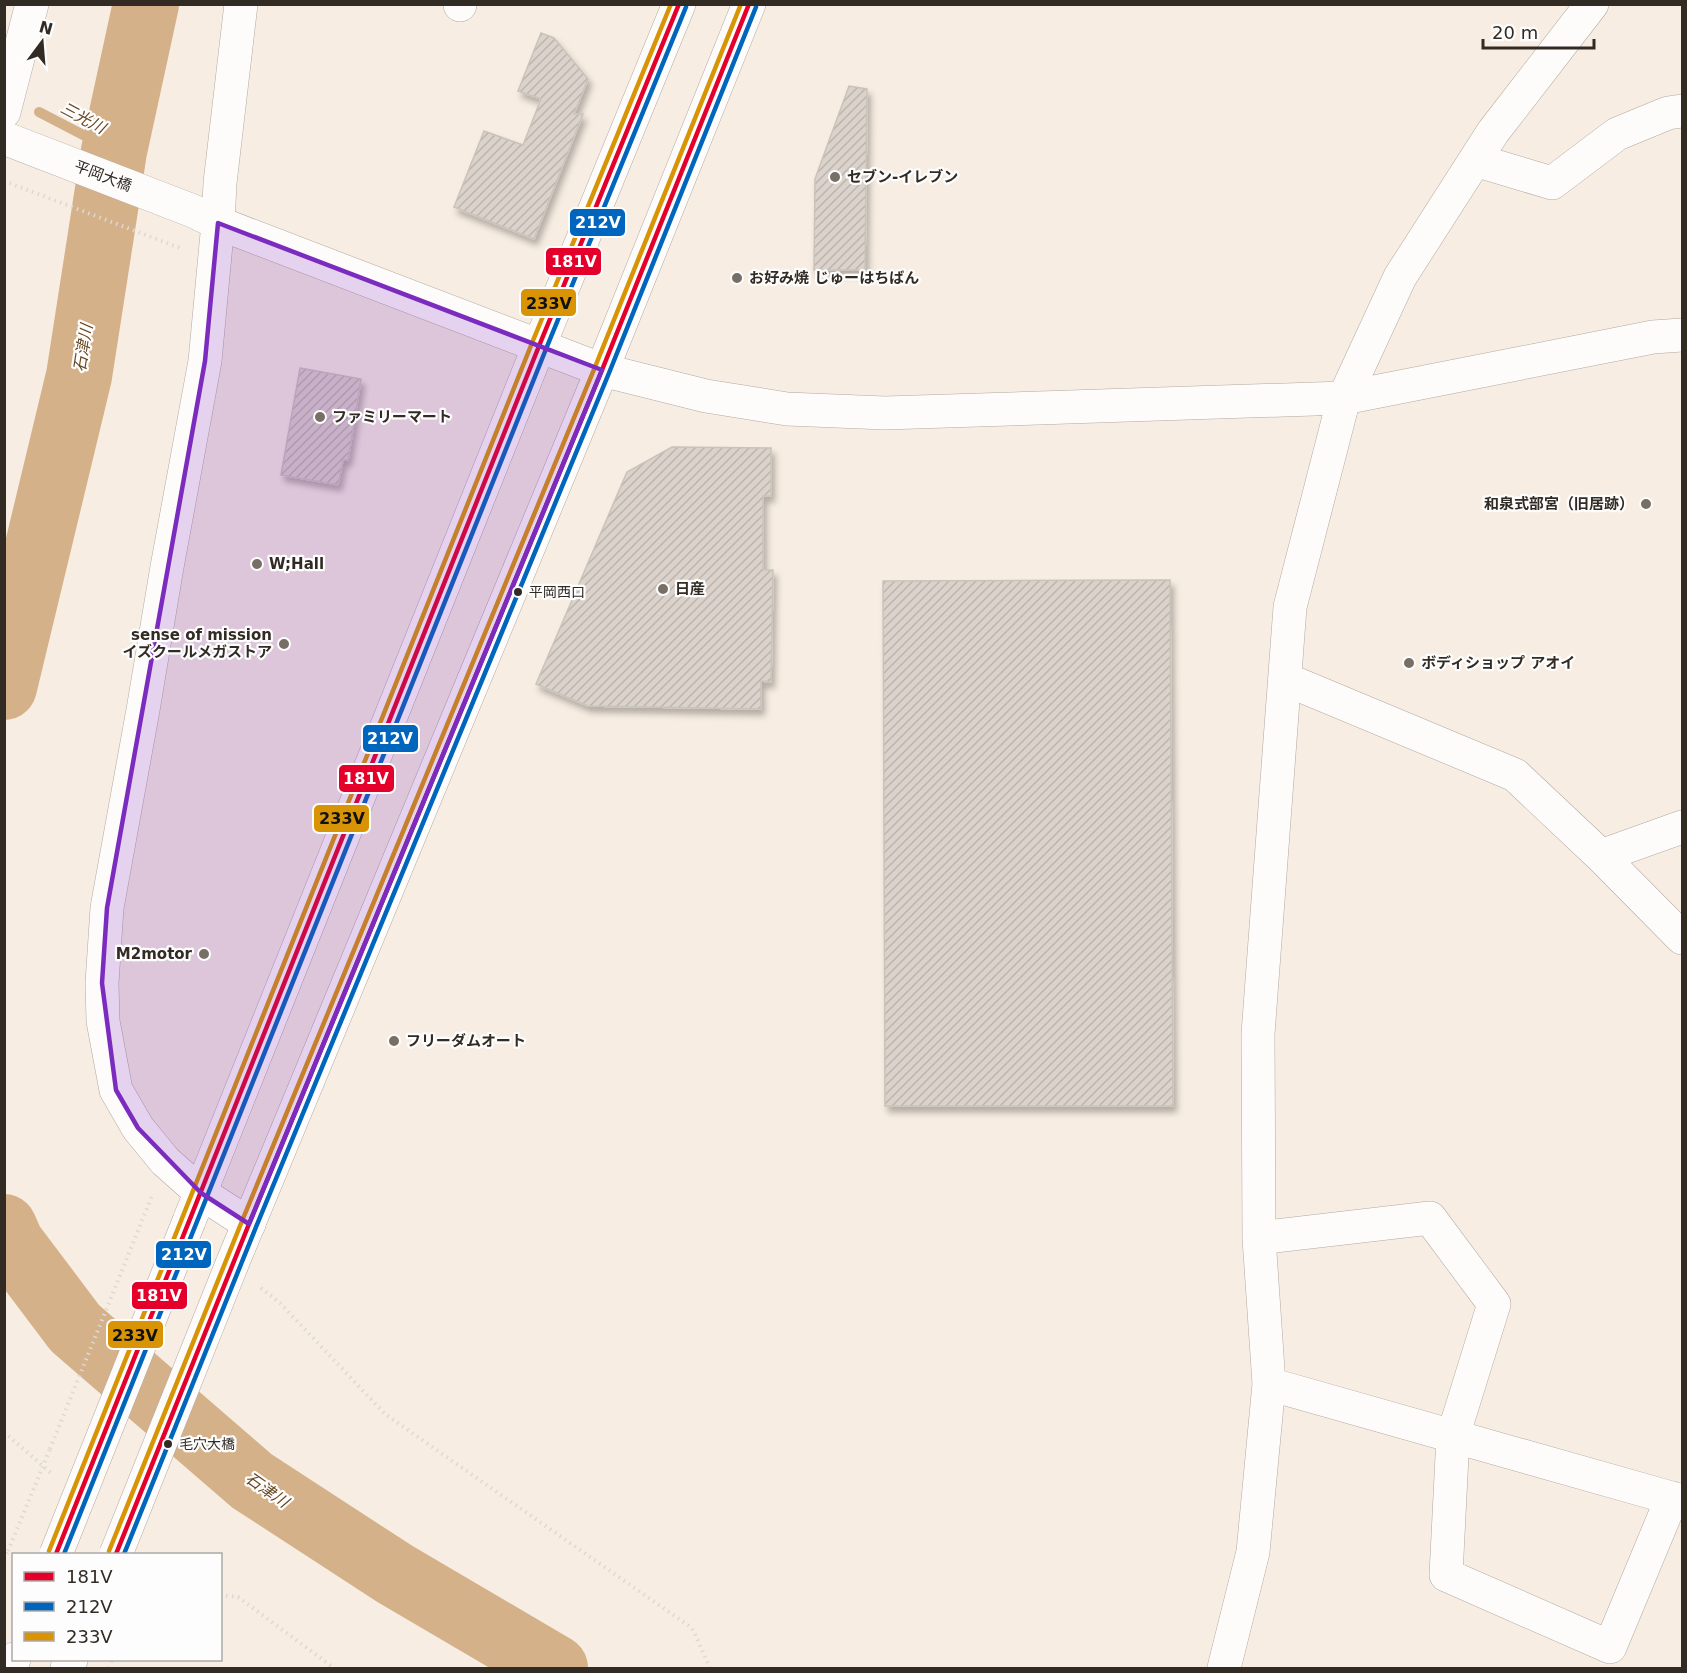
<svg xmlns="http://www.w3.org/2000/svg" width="1687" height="1673" font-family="'DejaVu Sans','Noto Sans JP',sans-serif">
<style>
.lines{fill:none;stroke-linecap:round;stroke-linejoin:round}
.stream{stroke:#d4b189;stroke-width:10}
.river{stroke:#d4b189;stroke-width:66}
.building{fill:url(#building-hatch);stroke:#cac3ba;stroke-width:1.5;filter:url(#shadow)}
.minor-casing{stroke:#b1a9a1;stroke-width:34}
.major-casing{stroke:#b1a9a1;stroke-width:34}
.path{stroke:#dcd9d6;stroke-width:4;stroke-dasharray:1.5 4.5;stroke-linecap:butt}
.minor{stroke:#fefcfb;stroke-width:33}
.major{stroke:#fefcfb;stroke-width:33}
.major-bridge-casing{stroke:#b1a9a1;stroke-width:34;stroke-linecap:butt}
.path-bridge{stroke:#dcd9d6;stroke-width:4;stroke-dasharray:1.5 4.5;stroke-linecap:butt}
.major-bridge{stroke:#fefcfb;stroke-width:33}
.bus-1-casing{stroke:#fdfdfd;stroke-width:9}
.bus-2-casing{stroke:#fdfdfd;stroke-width:9}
.bus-3-casing{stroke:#fdfdfd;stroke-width:9}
.bus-1{stroke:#e4002b;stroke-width:4.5}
.bus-2{stroke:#0065bd;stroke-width:4.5}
.bus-3{stroke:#d99405;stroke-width:4.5}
.marked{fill:#7b2cbf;fill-opacity:0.2;stroke:#7b2cbf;stroke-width:4.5;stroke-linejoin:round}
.poi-dot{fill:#776f66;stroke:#fdfdfd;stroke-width:2}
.bus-dot{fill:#322b24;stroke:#fdfdfd;stroke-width:2}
.labels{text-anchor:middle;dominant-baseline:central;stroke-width:4.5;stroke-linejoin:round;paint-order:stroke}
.bus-label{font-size:14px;fill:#322b24;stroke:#fdfdfd;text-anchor:start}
.street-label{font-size:15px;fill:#322b24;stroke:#fdfdfd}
.poi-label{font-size:15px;font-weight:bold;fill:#322b24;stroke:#fdfdfd;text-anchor:start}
.water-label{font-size:16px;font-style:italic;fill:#67461e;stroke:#fdfdfd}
.line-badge{stroke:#fdfdfd;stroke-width:2}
.badge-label{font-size:16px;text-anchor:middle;font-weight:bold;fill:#fff}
.pale-badge-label{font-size:16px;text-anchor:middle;font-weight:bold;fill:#111}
</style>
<defs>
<pattern id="building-hatch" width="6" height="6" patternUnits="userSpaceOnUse" patternTransform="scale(1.5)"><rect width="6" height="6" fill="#dbd3cb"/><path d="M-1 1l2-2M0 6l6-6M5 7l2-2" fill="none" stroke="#bcb5ae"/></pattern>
<filter id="shadow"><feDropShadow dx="3.5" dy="6" stdDeviation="3" flood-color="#0004"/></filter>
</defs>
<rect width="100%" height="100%" fill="#f7ede2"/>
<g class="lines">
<path class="stream" d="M39 112 114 151"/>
<path class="river" d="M4 687 79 376 114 151 146 4
M4 1227 11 1243 75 1328 252 1481 395 1574 555 1668"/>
</g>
<path class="building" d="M541 33 554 38 588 79 574 114H583L534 239 454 207 484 131 523 145 541 99 518 91Z
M849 86 867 89 865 270H814L815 179Z
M300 368 361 379 348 460H343L338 485 281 475Z
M672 447 771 448V496H763V570H773L771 682 761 681V709L588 706 536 684 627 472Z
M1170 580 1173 1106H885L883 581Z"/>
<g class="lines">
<defs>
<path id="minor" d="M241 4 220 183 218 223 205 361 167 567 143 710 107 908 102 983 103 1021 116 1090 138 1128 165 1161 201 1193 249 1224
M460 4V5
M4 112 32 4
M4 138 193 211 218 223 602 370 706 396 787 409 885 413 1344 398 1653 337 1682 335
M1475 160 1552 183 1617 134 1668 113 1682 111
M1285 679 1515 775 1601 856 1682 938
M1601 856 1682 827
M1259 1238 1430 1218 1494 1304 1453 1436 1446 1575 1610 1647 1672 1498
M1269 1384 1682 1501
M1224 1668 1253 1552 1269 1384 1259 1238 1258 1034 1290 607 1344 398 1400 277 1493 132 1592 4"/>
<path id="major" d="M189 1221 539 346 679 4
M232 1264 602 370 749 4
M10 1668 14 1659
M67 1668 71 1660"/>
</defs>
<use href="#minor" class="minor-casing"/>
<use href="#major" class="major-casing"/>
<path class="path" d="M4 181 180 248
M261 1288 280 1303 385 1414 692 1628 710 1668
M4 1432 51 1473
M50 1449 152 1196
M4 1559 8 1551
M220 1595 238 1597 334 1668
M109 1668 112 1660"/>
<use href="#minor" class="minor"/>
<use href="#major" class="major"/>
<defs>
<path id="major-bridge" d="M56 1554 189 1221
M116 1554 232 1264"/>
</defs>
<use href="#major-bridge" class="major-bridge-casing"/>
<path class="path-bridge" d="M8 1551 50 1449"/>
<use href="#major-bridge" class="major-bridge"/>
<defs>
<path id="bus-1" d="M56 1554 539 346 679 4
M116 1554 249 1224 602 370 749 4"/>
<path id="bus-2" d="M64 1554 546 349 686 7
M124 1554 256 1227 609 373 756 7"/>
<path id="bus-3" d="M49 1551 532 343 671 4
M109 1551 242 1221 595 367 741 4"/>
</defs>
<use href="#bus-1" class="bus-1-casing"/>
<use href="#bus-2" class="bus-2-casing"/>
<use href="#bus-3" class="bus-3-casing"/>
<use href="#bus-1" class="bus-1"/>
<use href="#bus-2" class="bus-2"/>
<use href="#bus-3" class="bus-3"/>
</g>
<path class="marked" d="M218 223 602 370 249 1224 201 1193 138 1128 116 1090 102 983 107 908 205 361Z"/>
<g class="poi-dot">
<circle cx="835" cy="177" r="6"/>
<circle cx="737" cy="278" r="6"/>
<circle cx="320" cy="417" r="6"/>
<circle cx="1646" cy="504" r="6"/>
<circle cx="257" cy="564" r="6"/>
<circle cx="663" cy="589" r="6"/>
<circle cx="284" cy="644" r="6"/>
<circle cx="1409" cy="663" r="6"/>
<circle cx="204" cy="954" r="6"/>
<circle cx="394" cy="1041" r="6"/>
</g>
<g class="bus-dot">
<circle cx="518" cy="592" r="5"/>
<circle cx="168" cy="1444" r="5"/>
</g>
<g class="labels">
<g class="bus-label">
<text x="529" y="592">平岡西口</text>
<text x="179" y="1444">毛穴大橋</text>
</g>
<g class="street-label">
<text transform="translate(103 176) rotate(21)">平岡大橋</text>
</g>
<g class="poi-label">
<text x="847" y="177">セブン-イレブン</text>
<text x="749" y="278">お好み焼 じゅーはちばん</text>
<text x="332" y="417">ファミリーマート</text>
<text x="1634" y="504" text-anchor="end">和泉式部宮（旧居跡）</text>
<text x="269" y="564">W;Hall</text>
<text x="675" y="589">日産</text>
<text x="272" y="635" text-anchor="end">sense of mission<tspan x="272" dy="17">イズクールメガストア</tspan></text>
<text x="1421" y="663">ボディショップ アオイ</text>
<text x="192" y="954" text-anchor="end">M2motor</text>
<text x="406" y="1041">フリーダムオート</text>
</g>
<g class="water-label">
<text transform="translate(83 118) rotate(28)">三光川</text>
<text transform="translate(83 348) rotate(-81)">石津川</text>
<text transform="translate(267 1490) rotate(35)">石津川</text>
</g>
</g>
<g class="line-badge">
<rect x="569" y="208" width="57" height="29" rx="6" fill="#0065bd"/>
<rect x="545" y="247" width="57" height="29" rx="6" fill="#e4002b"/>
<rect x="520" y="288" width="57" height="29" rx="6" fill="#d99405"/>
<rect x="362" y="724" width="57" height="29" rx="6" fill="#0065bd"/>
<rect x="338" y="764" width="57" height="29" rx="6" fill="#e4002b"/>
<rect x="313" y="804" width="57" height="29" rx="6" fill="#d99405"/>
<rect x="155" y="1240" width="57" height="29" rx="6" fill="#0065bd"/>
<rect x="131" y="1281" width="57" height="29" rx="6" fill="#e4002b"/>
<rect x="107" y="1320" width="57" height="29" rx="6" fill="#d99405"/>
</g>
<g class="badge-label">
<text x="598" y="228">212V</text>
<text x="574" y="267">181V</text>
<text x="390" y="744">212V</text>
<text x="366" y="784">181V</text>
<text x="184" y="1260">212V</text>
<text x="159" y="1301">181V</text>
</g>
<g class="pale-badge-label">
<text x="549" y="309">233V</text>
<text x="342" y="824">233V</text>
<text x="135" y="1341">233V</text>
</g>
<rect width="1687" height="1673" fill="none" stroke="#322b24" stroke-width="12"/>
<rect x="12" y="1553" width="210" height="108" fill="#fdfdfd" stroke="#aca9a6" stroke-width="1.5"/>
<rect x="24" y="1572" width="30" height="9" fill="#e4002b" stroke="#aca9a6" stroke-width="1.5"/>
<text x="66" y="1583" font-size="18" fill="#322b24">181V</text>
<rect x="24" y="1602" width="30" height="9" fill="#0065bd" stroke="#aca9a6" stroke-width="1.5"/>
<text x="66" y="1613" font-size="18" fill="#322b24">212V</text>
<rect x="24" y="1632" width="30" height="9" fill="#d99405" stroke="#aca9a6" stroke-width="1.5"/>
<text x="66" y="1643" font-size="18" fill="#322b24">233V</text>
<g transform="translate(42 42) rotate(16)" stroke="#fdfdfd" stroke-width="4.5" paint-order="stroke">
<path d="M0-4.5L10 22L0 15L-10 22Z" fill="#322b24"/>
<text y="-9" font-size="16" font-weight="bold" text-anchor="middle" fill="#322b24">N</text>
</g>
<path d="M1483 39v9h111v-9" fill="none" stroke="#322b24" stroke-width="3"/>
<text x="1492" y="39" font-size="18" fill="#322b24" stroke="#fdfdfd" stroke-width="4.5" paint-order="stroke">20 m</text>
</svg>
